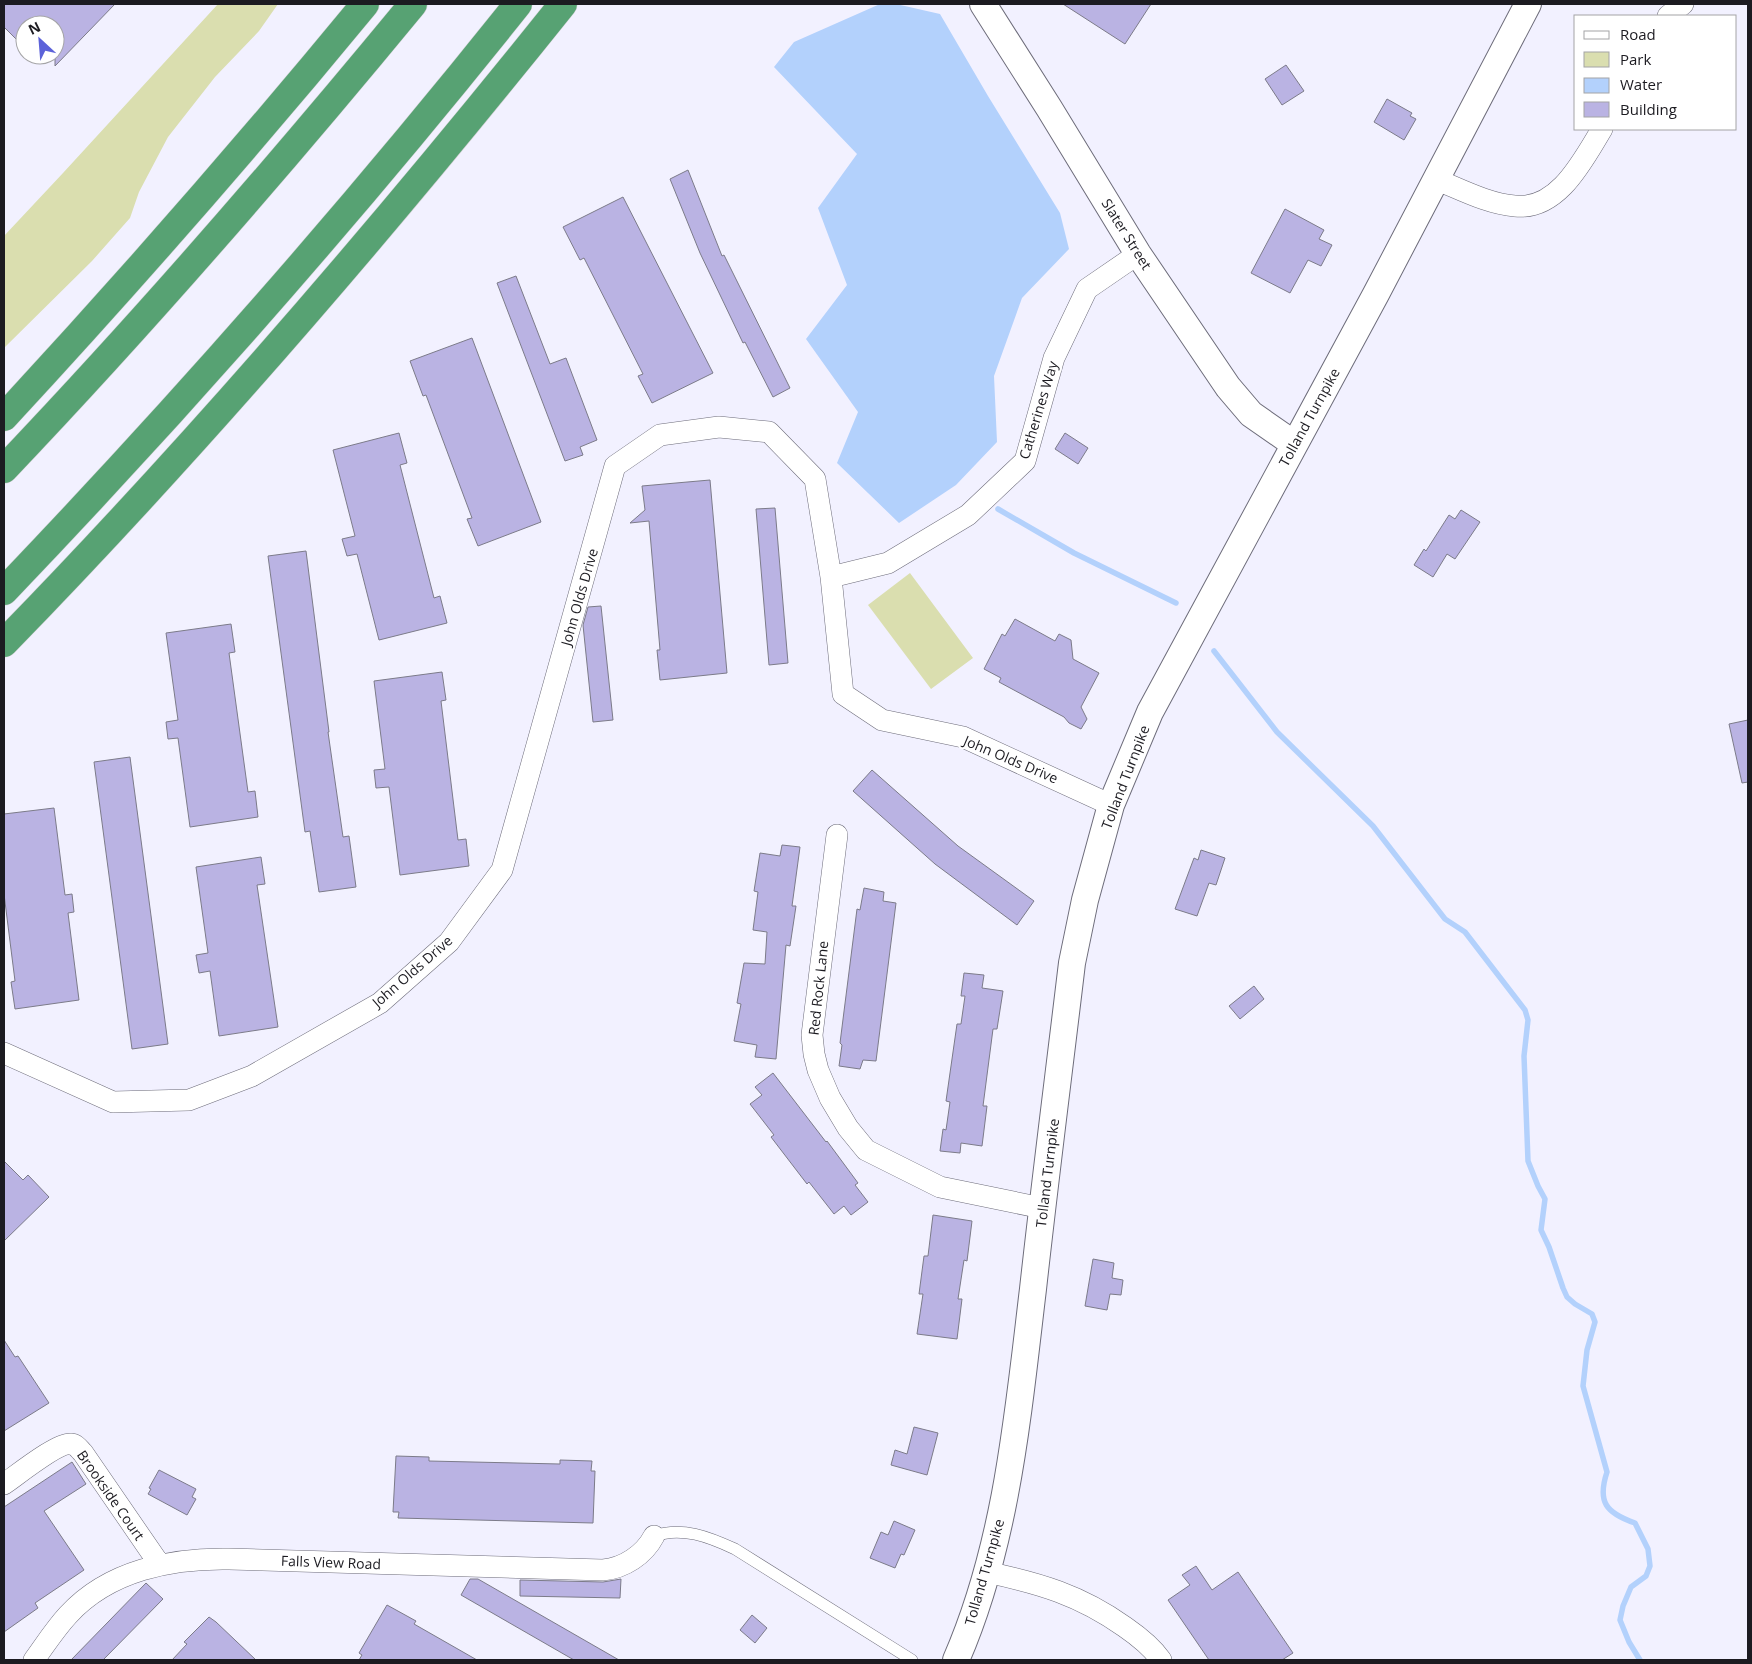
<svg xmlns="http://www.w3.org/2000/svg" width="1752" height="1664" font-family="'Open Sans',sans-serif">
<style>
.green{fill:#dadeaf}
.water{fill:#b3d1fc}
.lines{fill:none;stroke-linecap:round;stroke-linejoin:round}
.stream{stroke:#b3d1fc;stroke-width:5.5}
.building{fill:#bab3e3;stroke:#7c7b89}
.service-casing{stroke:#6d6c7a;stroke-width:12}
.minor-casing{stroke:#6d6c7a;stroke-width:22}
.tertiary-casing{stroke:#6d6c7a;stroke-width:28}
.motorway-casing{stroke:#d2d1d3;stroke-width:29}
.service{stroke:#fff;stroke-width:11}
.minor{stroke:#fff;stroke-width:21}
.tertiary{stroke:#fff;stroke-width:26}
.motorway{stroke:#57a273;stroke-width:28}
.labels{text-anchor:middle;dominant-baseline:central;stroke-width:4;stroke-linejoin:round;paint-order:stroke}
.street-label{font-size:14px;fill:#1c1b21;stroke:#fff}
</style>
<rect width="100%" height="100%" fill="#f2f1ff"/>
<path class="green" d="M218 4H278L259 31 215 77 168 137 139 192 130 218 92 261 4 348V236L63 173Z
M910 573 973 658 931 689 868 605Z"/>
<path class="water" d="M880 4H896L940 14 988 96 1060 213 1069 249 1022 298 994 376 997 442 956 485 899 523 837 463 858 412 806 339 847 285 818 208 857 154 774 67 794 42Z"/>
<g class="lines">
<path class="stream" d="M998 509 1074 553 1176 603
M1214 651 1277 732 1373 826 1445 919 1465 932 1525 1010 1528 1020 1524 1056 1528 1161 1538 1186 1545 1199 1541 1230 1549 1247 1563 1288 1567 1297 1575 1304 1592 1314 1595 1322 1587 1350 1583 1386 1607 1472C1597 1502 1606 1513 1635 1523L1648 1549 1650 1566 1646 1576 1631 1587 1623 1606 1620 1620 1629 1642 1640 1660"/>
</g>
<path class="building" d="M4 4H115L55 66V25H25V48L4 27Z
M1063 4H1151L1125 44Z
M1286 65 1304 91 1282 105 1265 79Z
M1387 99 1412 113 1410 116 1416 119 1404 140 1374 122Z
M688 170 722 256 724 255 790 388 773 397 745 342 743 343 700 253 670 179Z
M623 197 713 373 652 403 638 376 643 374 584 258 580 260 563 227Z
M1285 209 1324 230 1319 239 1332 245 1321 266 1308 260 1290 293 1251 273Z
M516 276 550 364 566 358 597 440 580 447 583 455 565 461 497 283Z
M472 338 541 522 478 546 467 519 472 518 426 395 423 396 410 361Z
M399 433 407 463 400 465 434 598 440 596 447 623 379 640 357 554 347 556 342 539 355 536 333 450Z
M1065 433 1088 448 1078 464 1055 449Z
M710 480 727 673 660 680 657 650H660L649 521 630 523 645 510 642 486Z
M775 508 788 663 769 665 756 509Z
M1461 510 1480 522 1455 559 1447 554 1433 577 1414 565 1424 549 1426 551 1449 515 1455 519Z
M306 551 329 732H328L343 837 349 836 356 887 319 892 310 831 305 832 268 556Z
M601 606 613 720 593 722 583 625 588 607Z
M1015 619 1055 641 1059 634 1071 640 1073 659 1099 673 1081 707 1087 719 1081 729 1069 723 1064 717 999 682 1001 678 984 669 1002 634 1005 636Z
M231 624 235 652 229 653 248 792 255 791 258 817 190 827 178 738 168 739 166 722 178 720 166 633Z
M442 672 446 700 441 701 458 840 466 839 469 866 400 875 389 787 376 788 374 770 385 769 374 681Z
M1748 720V782L1742 783 1729 724Z
M130 757 168 1044 132 1049 94 762Z
M872 770 958 846 1034 901 1017 925 935 864 853 791Z
M54 808 65 895 72 894 74 912 68 913 79 1000 15 1009 11 982 15 981 4 894V814Z
M782 845 800 847 792 906H796L790 946 786 945 776 1059 755 1057 757 1045 734 1041 741 1004 737 1003 744 963 765 964 767 932 753 930 758 892 754 891 760 853 780 856Z
M1201 850 1225 858 1216 885 1209 883 1197 916 1175 909 1194 858 1198 860Z
M261 857 265 884 257 885 278 1027 219 1036 210 971 199 973 196 955 208 953 196 867Z
M864 888 884 892 883 901 896 903 876 1061 863 1060 860 1069 839 1066 842 1045 840 1043 857 909 860 910Z
M964 973 984 975 982 988 1003 991 997 1029H993L983 1106H987L982 1146 961 1143 960 1153 940 1151 943 1129 946 1130 950 1102 946 1101 957 1024H961L965 996H961Z
M1254 986 1264 999 1240 1019 1229 1006Z
M773 1073 826 1142 827 1141 858 1183 855 1185 868 1202 851 1215 844 1206 834 1214 809 1182 807 1184 771 1137 774 1135 750 1104 762 1095 755 1087Z
M4 1161 23 1180 28 1175 49 1197 4 1241Z
M933 1215 972 1221 967 1261 964 1260 958 1299H962L957 1339 917 1334 923 1294H919L924 1256H928Z
M1093 1259 1114 1263 1112 1278 1123 1280 1121 1295 1110 1294 1107 1310 1085 1306Z
M4 1340 15 1357 18 1356 49 1403 4 1431Z
M914 1427 938 1433 927 1475 891 1465 895 1450 907 1454Z
M396 1456 429 1457V1461L560 1464V1460L592 1461 591 1471H595L593 1523 398 1518 399 1512H393Z
M72 1462 86 1484 44 1511 84 1570 35 1603 38 1608 4 1632V1507Z
M159 1470 196 1489 192 1497 196 1499 187 1515 148 1494 151 1489 149 1488Z
M894 1521 915 1530 904 1555 901 1554 895 1568 870 1558 881 1532 888 1535Z
M1196 1566 1212 1590 1238 1572 1293 1653 1282 1660H1209L1168 1600 1190 1585 1182 1575Z
M470 1579H478L619 1660H574L461 1595Z
M621 1579 620 1598 520 1596V1580L603 1582Z
M146 1583 163 1599 103 1660H71Z
M387 1605 416 1621 414 1624 477 1660H359L362 1655 359 1653Z
M752 1615 767 1628 755 1643 740 1630Z
M209 1617 216 1622 256 1660H172L187 1644 184 1642Z"/>
<g class="lines">
<defs>
<path id="service" d="M654 1536C682 1526 709 1537 735 1549L912 1660"/>
<path id="minor" d="M1668 16 1683 4
M1435 179C1460 189 1488 204 1515 206 1558 211 1583 160 1602 129
M831 577 888 563 968 515 1025 461 1054 358 1087 289 1138 254
M837 835 812 1035 814 1054 818 1070 830 1098 848 1128 866 1150 940 1187 1042 1208
M4 1053 113 1102 189 1100 252 1076 380 1003 449 942 502 870 615 466 660 435 719 427 769 432 815 479 831 577 843 694 882 720 963 737 1111 805
M4 1484C16 1476 58 1442 71 1444 76 1444 79 1449 83 1453L160 1565
M986 1572C1039 1583 1080 1595 1125 1627 1138 1636 1152 1647 1161 1660
M34 1660C45 1645 55 1629 68 1615 109 1570 172 1558 229 1559L603 1570C624 1568 644 1555 654 1536"/>
<path id="tertiary" d="M983 4 1049 108 1138 254 1228 387 1251 414 1294 444
M956 1660C1007 1543 1018 1414 1033 1289 1045 1180 1059 1072 1072 963L1085 900 1111 805 1150 712 1376 294 1528 4"/>
<path id="motorway" d="M4 417C128 283 249 145 365 4
M4 469C146 320 282 163 413 4
M4 591C184 403 356 207 518 4
M4 643C202 440 386 225 563 4"/>
</defs>
<use href="#service" class="service-casing"/>
<use href="#minor" class="minor-casing"/>
<use href="#tertiary" class="tertiary-casing"/>
<use href="#motorway" class="motorway-casing"/>
<use href="#service" class="service"/>
<use href="#minor" class="minor"/>
<use href="#tertiary" class="tertiary"/>
<use href="#motorway" class="motorway"/>
</g>
<g class="labels">
<g class="street-label">
<text transform="translate(1127 234) rotate(58)">Slater Street</text>
<text transform="translate(1038 410) rotate(-73)">Catherines Way</text>
<text transform="translate(1309 417) rotate(-61)">Tolland Turnpike</text>
<text transform="translate(579 597) rotate(-74)">John Olds Drive</text>
<text transform="translate(1011 759) rotate(23)">John Olds Drive</text>
<text transform="translate(1125 777) rotate(-69)">Tolland Turnpike</text>
<text transform="translate(412 971) rotate(-41)">John Olds Drive</text>
<text transform="translate(818 988) rotate(-84)">Red Rock Lane</text>
<text transform="translate(1047 1173) rotate(-83)">Tolland Turnpike</text>
<text transform="translate(111 1495) rotate(55)">Brookside Court</text>
<text transform="translate(331 1562) rotate(2)">Falls View Road</text>
<text transform="translate(984 1572) rotate(-74)">Tolland Turnpike</text>
</g>
</g>
<rect width="1752" height="1664" fill="none" stroke="#1c1b21" stroke-width="10"/>
<rect x="1574" y="15" width="162" height="115" fill="#ffffff" stroke="#a4a4a6"/>
<rect x="1584" y="31" width="25" height="8" fill="#ffffff" stroke="#a4a4a6"/>
<text x="1620" y="40" font-size="15" fill="#1c1b21">Road</text>
<rect x="1584" y="52" width="25" height="15" fill="#dadeaf" stroke="#a4a4a6"/>
<text x="1620" y="65" font-size="15" fill="#1c1b21">Park</text>
<rect x="1584" y="78" width="25" height="15" fill="#b3d1fc" stroke="#a4a4a6"/>
<text x="1620" y="90" font-size="15" fill="#1c1b21">Water</text>
<rect x="1584" y="102" width="25" height="15" fill="#bab3e3" stroke="#a4a4a6"/>
<text x="1620" y="115" font-size="15" fill="#1c1b21">Building</text>
<g transform="translate(40 40) rotate(334)"><circle r="24" fill="#ffffff" stroke="#a4a4a6"/>
<path d="M0-4L9 19L0 12L-9 19Z" fill="#5c62d9"/>
<text y="-8" font-size="14" font-weight="bold" text-anchor="middle" fill="#1c1b21">N</text>
</g>
</svg>
